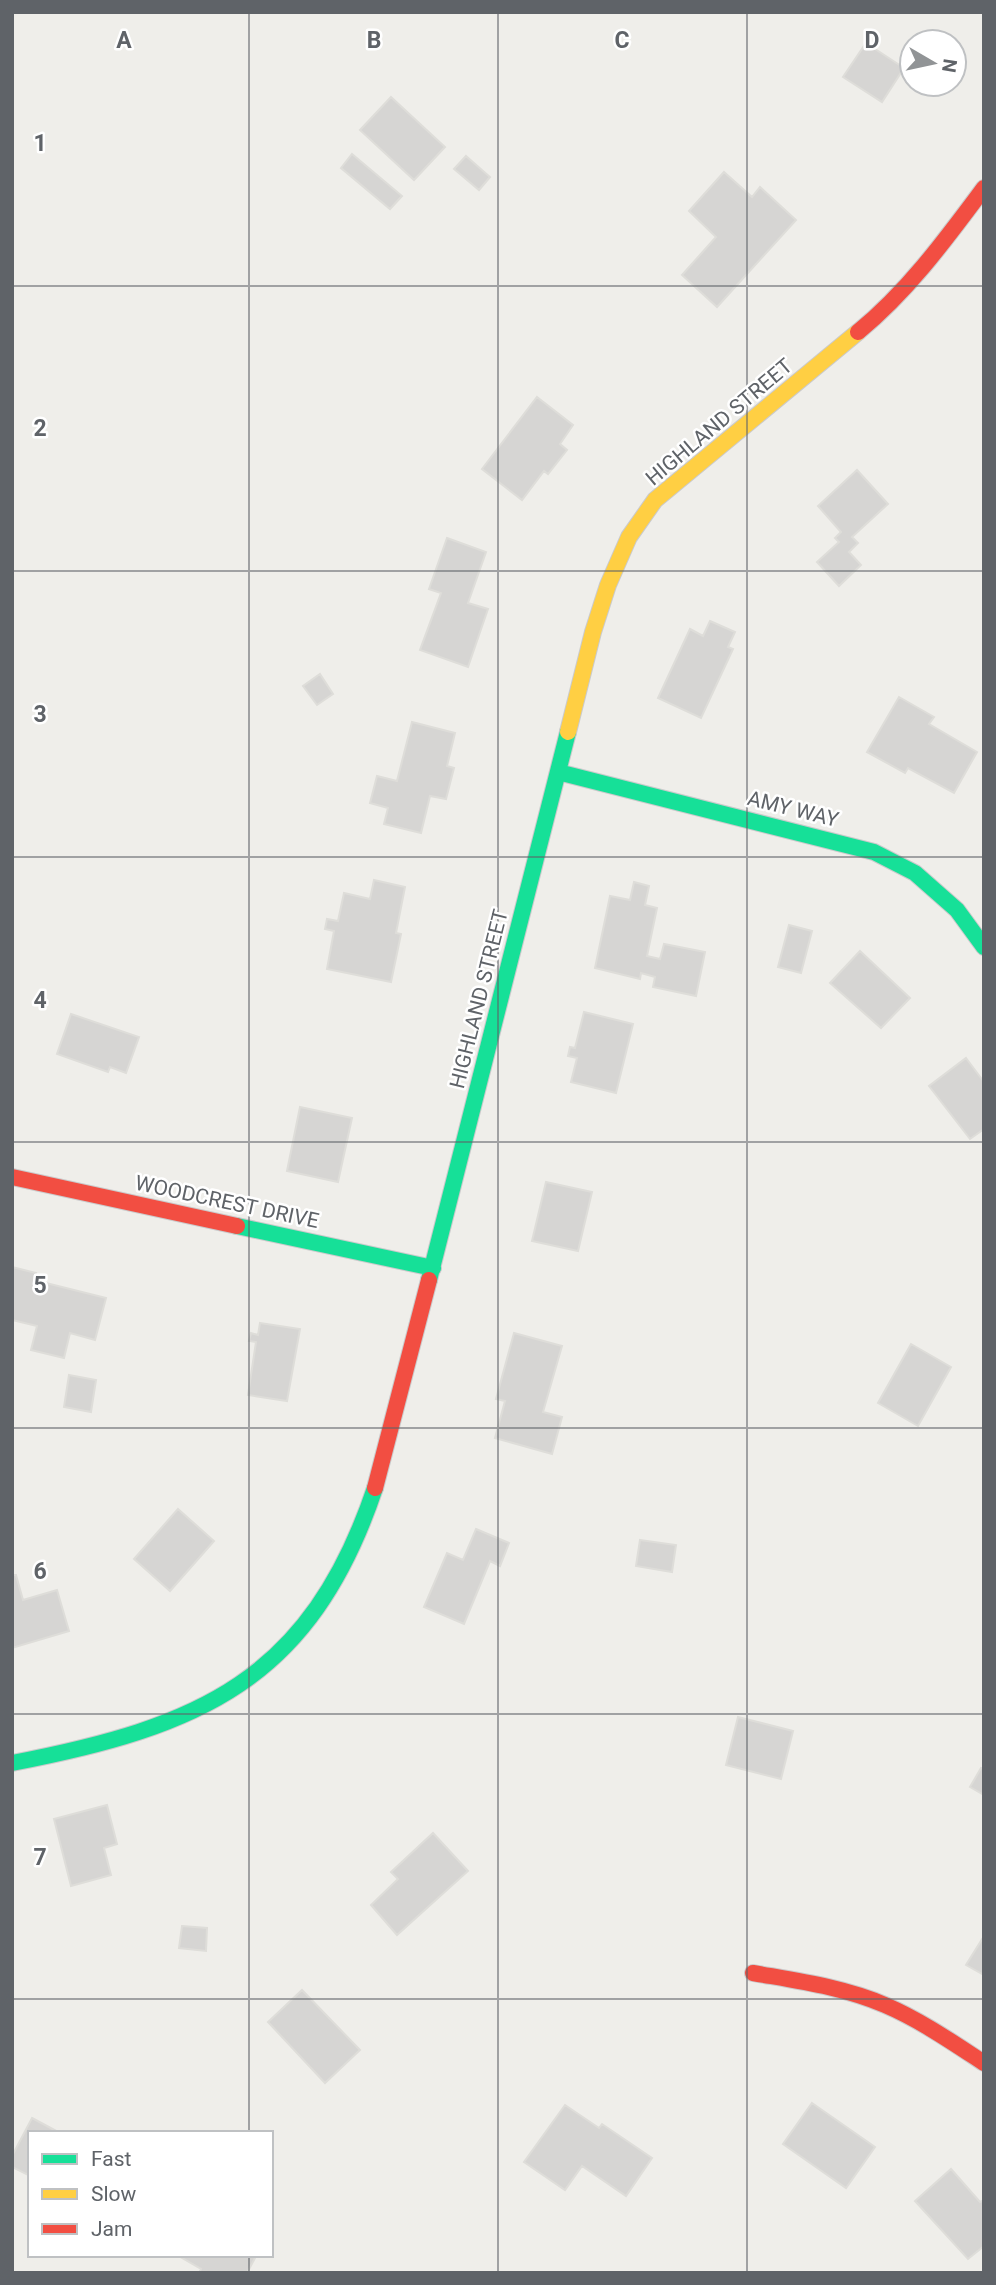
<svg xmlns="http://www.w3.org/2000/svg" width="996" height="2285" font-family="Roboto,sans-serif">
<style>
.building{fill:#d6d5d3;stroke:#deddd9;stroke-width:2}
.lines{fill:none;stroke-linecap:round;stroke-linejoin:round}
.fast-casing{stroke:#cacacb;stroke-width:18}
.slow-casing{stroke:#cacacb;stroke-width:18}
.jam-casing{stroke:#cacacb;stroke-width:18}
.fast{stroke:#16e098;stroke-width:16}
.slow{stroke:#ffcf43;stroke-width:16}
.jam{stroke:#f24e42;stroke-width:16}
.grid{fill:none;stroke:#5f6368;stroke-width:2;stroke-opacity:0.55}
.labels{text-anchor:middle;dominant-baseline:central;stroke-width:5;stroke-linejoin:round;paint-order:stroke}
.street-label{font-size:21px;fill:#5f6368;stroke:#fff}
.grid-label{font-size:23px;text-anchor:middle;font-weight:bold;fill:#5f6368;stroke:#fff;stroke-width:5;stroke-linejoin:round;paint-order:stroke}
</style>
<rect width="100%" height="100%" fill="#efeeea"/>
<path class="building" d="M866 43 904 68 882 102 843 77Z
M391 97 445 147 414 180 360 130Z
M352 154 402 196 390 209 341 168Z
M466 156 490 177 479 190 454 169Z
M724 172 752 197 760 187 796 220 717 307 682 275 716 237 689 211Z
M537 397 573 425 560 444 567 450 548 474 544 471 522 500 482 469Z
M857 470 888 504 852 537 858 543 849 552 861 565 839 586 817 562 839 542 835 538 841 532 818 506Z
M447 538 486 552 468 603 488 609 468 667 420 650 441 593 429 589Z
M710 621 735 632 728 647 733 649 701 718 658 698 690 629 703 636Z
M320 674 333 694 317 705 303 686Z
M899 697 934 717 929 724 977 752 954 793 908 768 905 773 867 752Z
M412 722 455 733 447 766 454 768 446 799 430 796 421 833 384 824 388 808 370 803 377 776 397 781Z
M374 880 405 887 396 933 401 934 391 982 327 969 334 931 325 929 327 919 338 921 344 893 370 899Z
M634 882 649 886 645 905 657 908 647 956 660 959 664 944 705 952 696 996 653 987 655 977 641 973 640 979 595 968 610 896 630 900Z
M789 925 812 931 801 973 778 967Z
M860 951 910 998 881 1028 830 983Z
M584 1012 633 1024 616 1093 571 1082 577 1058 568 1056 570 1047 575 1048Z
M71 1014 139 1037 126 1073 110 1067 108 1072 57 1054Z
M966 1058 984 1082V1129L970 1139 929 1086Z
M300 1107 352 1118 338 1182 287 1171Z
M546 1182 592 1192 578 1251 532 1241Z
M12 1267 36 1273 34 1280 106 1298 95 1340 70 1333 64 1358 31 1350 37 1326 12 1320Z
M260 1323 300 1329 287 1401 248 1395 256 1342 249 1341 251 1333 258 1335Z
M514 1333 562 1346 543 1412 562 1417 552 1454 495 1438 505 1401 496 1399Z
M911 1344 951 1367 918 1426 878 1403Z
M69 1375 96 1380 91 1412 64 1407Z
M178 1509 214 1541 170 1591 134 1559Z
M476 1529 509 1543 500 1566 490 1561 464 1624 424 1607 447 1553 463 1560Z
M640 1540 676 1545 672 1572 636 1566Z
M12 1575H16L23 1600 57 1590 69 1631 12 1648Z
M738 1717 793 1731 781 1779 726 1765Z
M981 1768 984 1769V1795L970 1787Z
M107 1805 117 1844 104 1848 111 1875 71 1886 54 1819Z
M433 1833 468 1871 397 1935 371 1905 398 1879 391 1872Z
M182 1926 207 1928 206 1951 179 1948Z
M984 1936V1975L966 1965Z
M302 1990 360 2050 325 2083 268 2022Z
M812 2103 875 2147 846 2188 783 2144Z
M565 2105 599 2128 602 2124 652 2158 626 2196 582 2166 565 2190 524 2162Z
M32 2118 60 2133H30V2176L12 2167V2156Z
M951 2169 980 2202 984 2200V2246L968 2259 915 2201Z
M177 2255H251L255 2258 247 2273H199L201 2269Z"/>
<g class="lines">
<defs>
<path id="fast" d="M558 772 874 852 915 873 957 910 984 947
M237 1226 433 1268
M429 1280 568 732
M12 1763C199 1727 310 1681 375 1488"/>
<path id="slow" d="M568 732 593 632 608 585 629 537 655 500 858 332"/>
<path id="jam" d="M858 332C908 291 946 239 984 188
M12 1177 237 1226
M375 1488 429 1280
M753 1973C798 1981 843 1987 885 2005 920 2020 952 2042 984 2063"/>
</defs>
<use href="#fast" class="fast-casing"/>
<use href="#slow" class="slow-casing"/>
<use href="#jam" class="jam-casing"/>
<use href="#fast" class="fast"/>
<use href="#slow" class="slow"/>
<use href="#jam" class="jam"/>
</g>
<path class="grid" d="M249 12V2133M498 12V2273M747 12V2273M12 286H984M12 571H984M12 857H984M12 1142H984M12 1428H984M12 1714H984M12 1999H984M249 2255V2273"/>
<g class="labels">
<g class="street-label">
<text transform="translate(719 422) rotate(-40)">HIGHLAND STREET</text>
<text transform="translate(793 809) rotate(14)">AMY WAY</text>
<text transform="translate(479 999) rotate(-76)">HIGHLAND STREET</text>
<text transform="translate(227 1202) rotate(12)">WOODCREST DRIVE</text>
</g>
</g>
<g class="grid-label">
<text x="124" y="48">A</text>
<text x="374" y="48">B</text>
<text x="622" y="48">C</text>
<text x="872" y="48">D</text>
<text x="40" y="151">1</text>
<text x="40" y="436">2</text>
<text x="40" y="722">3</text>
<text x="40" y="1008">4</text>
<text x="40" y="1293">5</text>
<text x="40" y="1579">6</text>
<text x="40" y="1865">7</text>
</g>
<rect width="996" height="2285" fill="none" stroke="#5f6368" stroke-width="28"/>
<rect x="28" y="2131" width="245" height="126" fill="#ffffff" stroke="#bfc1c3" stroke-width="2"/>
<rect x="42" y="2154" width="35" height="10" fill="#16e098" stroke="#bfc1c3" stroke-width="2"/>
<text x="91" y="2166" font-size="21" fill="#5f6368">Fast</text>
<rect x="42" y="2189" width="35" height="10" fill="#ffcf43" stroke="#bfc1c3" stroke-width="2"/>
<text x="91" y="2201" font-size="21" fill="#5f6368">Slow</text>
<rect x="42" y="2224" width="35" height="10" fill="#f24e42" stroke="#bfc1c3" stroke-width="2"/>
<text x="91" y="2236" font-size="21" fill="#5f6368">Jam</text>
<g transform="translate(933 63) rotate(99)"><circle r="33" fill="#ffffff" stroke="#bfc1c3" stroke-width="2"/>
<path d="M0-5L12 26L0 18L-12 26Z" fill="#919496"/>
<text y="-10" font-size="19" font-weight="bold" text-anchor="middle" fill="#5f6368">N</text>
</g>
</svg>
